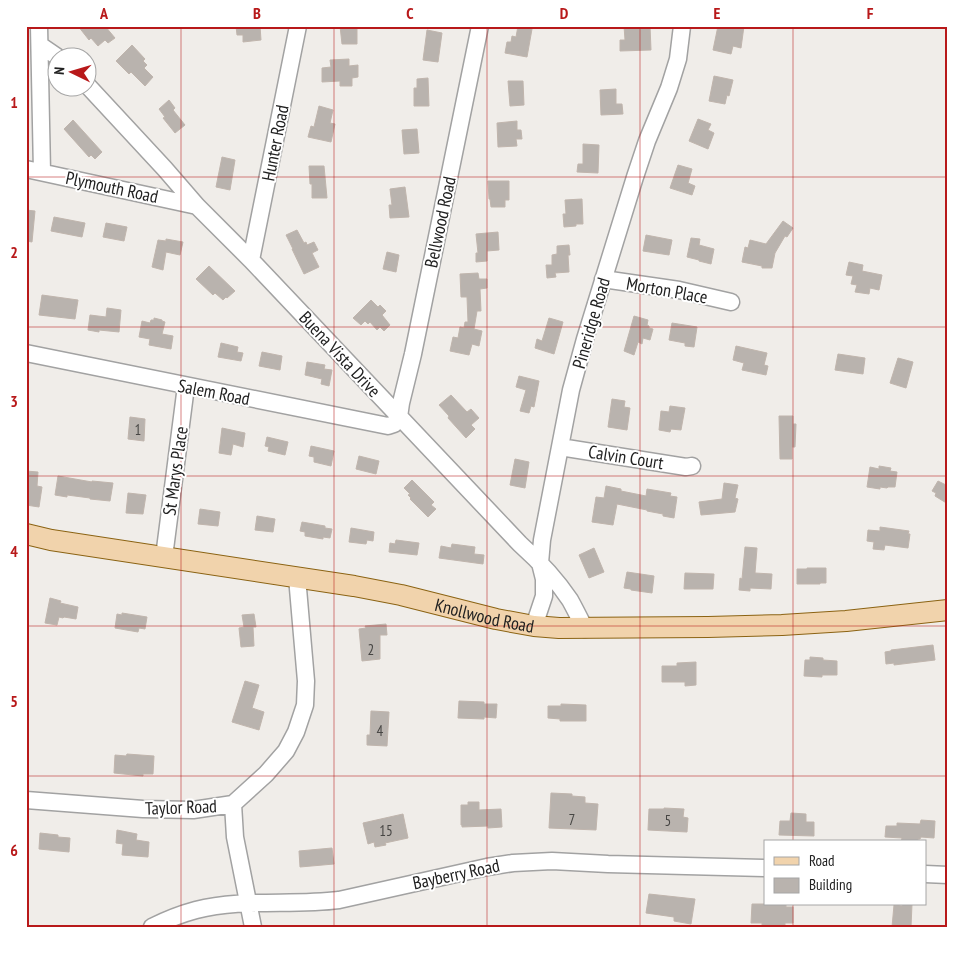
<svg xmlns="http://www.w3.org/2000/svg" width="974" height="953" font-family="'PT Sans Narrow',sans-serif">
<style>
.building{fill:#b9b3ae;stroke:#c0b5ad}
.lines{fill:none;stroke-linecap:round;stroke-linejoin:round}
.minor-casing{stroke:#a2a2a2;stroke-width:19}
.major-casing{stroke:#8b6313;stroke-width:22}
.minor{stroke:#fff;stroke-width:16}
.major{stroke:#f1d3ac;stroke-width:20}
.grid{fill:none;stroke:#b8191a;stroke-width:1;stroke-opacity:0.55}
.labels{text-anchor:middle;dominant-baseline:central;stroke-width:4;stroke-linejoin:round;paint-order:stroke}
.number-label{font-size:15px;fill:#474644}
.street-label{font-size:18px;fill:#212121;stroke:#fff}
.neatline{fill:none;stroke:#b8191a;stroke-width:2}
.grid-label{font-size:16px;text-anchor:middle;font-weight:bold;fill:#b8191a}
</style>
<rect width="100%" height="100%" fill="#f0ede9"/>
<path class="building" d="M78 26H105L115 38 108 43 105 40 98 46 91 38 89 40Z
M236 26H260L261 40 243 42V35H237Z
M340 26H357V44H342Z
M518 26 532 29 527 57 505 53 507 42H511L512 36 516 37Z
M624 26H650L651 50 620 51V40H625Z
M718 26H744L741 48 733 46 731 54 713 50Z
M427 30 442 33 438 62 423 60Z
M132 45 145 59 143 61 147 65 144 68 153 77 145 86 131 72 129 74 116 61Z
M349 59V66L358 65V77L352 78V86H340V81L322 82V68L331 67 330 60Z
M714 76 733 80 729 96 727 95 725 104 709 101Z
M428 78 429 106H414V88H417V79Z
M508 81H523L524 105 510 106Z
M616 89V104H622L623 114 601 115 600 90Z
M169 100 175 108 173 110 185 125 175 133 163 118 165 117 159 109Z
M319 106 333 110 330 123 335 124 331 142 308 137 311 126 314 127Z
M698 119 711 124 708 130 714 133 708 149 689 141Z
M73 120 102 152 95 159 91 155 89 157 64 129Z
M517 121V130H521L522 139H516L517 146 498 147 497 123Z
M417 129 419 153 404 154 402 130Z
M583 144 599 145 598 173 577 172 578 164H583Z
M222 157 235 160 230 190 216 187Z
M678 165 692 169 688 183 695 186 692 195 670 188Z
M309 166H324L327 198H312V184H310Z
M488 181H509V200H505V207H491L490 199H489Z
M405 187 409 217 390 218 389 205H392L390 189Z
M582 199 583 224H576V226L564 227 563 214H566L565 200Z
M26 210 35 211 32 242 26 241Z
M54 217 85 223 82 237 51 231Z
M783 221 793 228 787 237 785 236 775 253 772 268H762V266L742 262 745 247 748 248 750 240 766 244Z
M106 223 127 227 124 241 103 237Z
M297 230 304 243 306 242 307 245 314 242 318 250 312 253 319 267 304 274 292 249H293L286 235Z
M498 232 499 250 487 251V261L476 262V253H478L476 234Z
M646 235 672 240 669 255 643 251Z
M691 238 700 239 699 245 714 249 711 264 699 261V260L687 257Z
M166 239 183 242 180 255 166 252 163 270 152 267 158 240 166 241Z
M569 245 570 255H568L569 272 555 273 556 277 547 278 546 265H552V255L557 254V246Z
M387 252 399 255 396 272 383 269Z
M849 262 863 265 862 271 882 275 879 290 870 288 869 294 855 292 857 285 851 284 853 276 846 275Z
M209 266 235 291 227 298 226 297 223 300 215 293 213 295 196 279Z
M478 273 479 279H487V288L480 289 481 311H477L474 329 482 331 479 346 472 344 469 355 450 351 453 337 458 338 460 327 464 328 465 322H468L467 297H461L460 274Z
M42 295 78 300 75 319 39 315Z
M371 300 378 307 380 305 386 311 382 315 390 325 384 331 380 327 377 330 370 322 368 324 365 321 361 325 353 318Z
M107 308 121 310 119 332 99 330V332L88 330 90 315 106 317Z
M634 316 648 320 647 325 649 326V328L653 329 650 340 643 338 642 344 638 342 634 355 624 351Z
M154 318 162 320V321L165 322 162 334 173 336 171 349 149 345 150 339 139 337 142 321 150 323 151 320H154Z
M549 318 563 322 554 354 535 348 537 339 542 341Z
M672 323 697 327 694 347 685 346V343L669 340Z
M221 343 238 347 237 352 243 353 241 361 218 357Z
M736 346 767 353 764 365 768 366 766 375 742 370 744 363 733 360Z
M262 352 282 356 280 370 259 366Z
M838 354 865 358 863 374 835 370Z
M898 358 913 362 906 388 890 383Z
M307 362 325 365 324 369 332 370 329 386 321 384 322 379 305 375Z
M519 376 539 381 534 407 531 406 529 413 520 411 526 390 516 387Z
M451 395 467 412 471 409 479 418 471 425 475 429 466 438 448 418 449 416 439 405Z
M612 399 625 401 624 407 630 408 627 430 608 427Z
M670 406 685 408 681 430 671 429 670 432 659 430 661 411 669 412Z
M779 416H793V424H796L795 447H792V459H780Z
M130 417 145 419 144 441 128 439Z
M222 428 245 433 243 447 233 444 231 455 219 453Z
M267 437 288 442 285 455 268 451 269 447 265 446Z
M311 446 334 451 331 466 314 462V457L309 456Z
M359 456 379 461 376 474 356 469Z
M515 459 529 462 525 488 510 485Z
M879 466 891 468 890 471 897 472 895 487H888L887 488 880 487V489L867 487 870 467 879 469Z
M26 471 38 472 37 486 42 487 39 507 26 505 27 492H26Z
M58 476 92 482V481L113 483 110 501 90 499V498L67 495V497L55 495Z
M412 480 434 502 431 505 436 509 428 517 410 499 411 498 408 495 410 494 404 488Z
M938 481 948 486V504L935 496 936 493 932 491Z
M724 483 738 485 735 498 738 499 735 512 701 515 699 502 722 499Z
M606 486 621 489V491L646 496 647 489 671 493 670 496 677 497 674 518 663 516V514L647 511V510L617 504 613 525 592 522 596 497 604 498Z
M128 493 146 495 143 514 126 513Z
M200 509 220 512 218 526 198 524Z
M257 516 275 519 273 532 255 530Z
M302 522 325 526V528L332 529 330 538 323 537V539L305 536V532L300 531Z
M880 527 909 531 908 534H910L908 548 885 545 884 550 873 549 874 542 867 541 868 530 880 531Z
M351 528 374 532 373 541 367 540 366 544 349 542Z
M396 540 419 543 417 555 389 552 390 543 395 544Z
M452 544 475 547 474 554 484 555 483 564 439 558 441 546 451 548Z
M745 547 757 548 755 573 772 574 771 589 750 588V591L739 590 740 578 742 579Z
M594 548 604 572 589 578 579 555Z
M807 568H826V583H820V584H797V569H807Z
M627 572 654 576 652 593 631 590V589L624 588Z
M685 573 714 574 713 589H684Z
M50 598 61 601 60 603 78 607 76 619 64 617 63 618 59 617 57 625 45 623Z
M122 613 147 617 145 629 139 628 138 632 115 628 117 614 122 615Z
M254 614 256 627H253L254 646 241 647 239 628 244 627 242 615Z
M386 624 387 635H380V659L362 661 359 629 366 628 365 626Z
M933 645 935 660 894 665V663L886 664 885 652 891 651V650Z
M810 657 823 658V660L837 661V675H822V677L804 676 805 660H810Z
M696 662V685L685 686V682H662V666H677V663Z
M245 681 259 685 252 708 264 712 259 730 232 722Z
M459 701 484 702V704H497L496 718 484 717V719L458 718Z
M561 704 586 705V721H560V719L548 718V706H561Z
M371 711 389 712 387 746 367 745V735H370Z
M127 754 154 756 153 774H143V776L114 773 115 755 126 756Z
M551 793 572 794V796L585 797V803L598 804 596 830 549 828Z
M468 802H479V810L501 809 502 827 488 828V826L462 827V825H461V805H468Z
M664 808 684 809 683 817 688 818 687 832 648 830 649 809H664Z
M791 813 806 814V822H814V836L779 835 780 821H790Z
M403 814 408 838 385 843 386 845 375 847 374 842 368 844 363 823Z
M921 820 935 821 934 838 921 837 920 839H918V842H901L902 838 885 837 886 826H897V823L920 824Z
M117 830 137 834 136 840 149 842 148 857 122 855 123 844 116 843Z
M40 833 58 835V837L70 838 69 852 39 849Z
M332 848 334 864 300 867 299 851Z
M649 894 695 899 691 924 674 921V917L646 913Z
M752 904H786V907H793V923H785V927L762 926V923H751Z
M903 904H912L911 927H892L894 905 902 906Z"/>
<g class="lines">
<defs>
<path id="minor" d="M39 26 42 172
M40 45 59 58
M88 86 165 169 197 206 251 260 520 544C539 561 556 579 570 600 575 609 580 619 585 629
M26 169 197 206
M251 260 298 26
M603 279 679 290 731 302
M26 353 388 426 394 424 399 417 401 403 413 354 480 26
M560 447 686 467 692 466
M164 557 186 386
M534 626 544 596V579L540 563 542 540 571 390 585 339 635 177 647 141 669 88 678 59 682 26
M26 800 143 809 193 810 233 804 266 774 286 751 296 732 305 705 306 681 297 577
M233 804 235 837 253 927
M925 874 948 875
M152 927C166 920 181 914 196 910 242 898 292 906 339 900L487 867 513 863 552 861 608 864 765 868"/>
<g id="major">
<path id="s1" d="M26 534 51 540 354 586 401 595 496 619 534 626 559 628 708 627 782 625 846 621 948 610"/>
</g>
</defs>
<use href="#minor" class="minor-casing"/>
<use href="#major" class="major-casing"/>
<use href="#minor" class="minor"/>
<use href="#major" class="major"/>
</g>
<path class="grid" d="M181 26V927M334 26V927M487 26V927M640 26V927M793 26V842M26 177H948M26 327H948M26 476H948M26 626H948M26 776H948M793 904V927"/>
<g class="labels">
<g class="number-label">
<text x="138" y="429">1</text>
<text x="371" y="649">2</text>
<text x="380" y="730">4</text>
<text x="572" y="819">7</text>
<text x="668" y="820">5</text>
<text x="386" y="830">15</text>
</g>
<g class="street-label">
<text transform="translate(275 143) rotate(-79)">Hunter Road</text>
<text transform="translate(112 187) rotate(12)">Plymouth Road</text>
<text transform="translate(440 222) rotate(-78)">Bellwood Road</text>
<text transform="translate(667 290) rotate(10)">Morton Place</text>
<text transform="translate(591 323) rotate(-74)">Pineridge Road</text>
<text transform="translate(340 354) rotate(47)">Buena Vista Drive</text>
<text transform="translate(214 392) rotate(11)">Salem Road</text>
<text transform="translate(626 457) rotate(9)">Calvin Court</text>
<text transform="translate(175 471) rotate(-82)">St Marys Place</text>
<text stroke="none"><textPath href="#s1" startOffset="466">Knollwood Road</textPath></text>
<text transform="translate(181 807) rotate(-2)">Taylor Road</text>
<text transform="translate(456 874) rotate(-12)">Bayberry Road</text>
</g>
</g>
<rect width="974" height="953" fill="none" stroke="#ffffff" stroke-width="55"/>
<rect x="764" y="840" width="162" height="65" fill="#ffffff" stroke="#a6a6a6"/>
<rect x="774" y="857" width="25" height="8" fill="#f1d3ac" stroke="#a6a6a6"/>
<text x="809" y="866" font-size="15" fill="#212121">Road</text>
<rect x="774" y="878" width="25" height="15" fill="#b9b3ae" stroke="#a6a6a6"/>
<text x="809" y="890" font-size="15" fill="#212121">Building</text>
<g transform="translate(72 72) rotate(275)"><circle r="24" fill="#ffffff" stroke="#a6a6a6"/>
<path d="M0-4L9 19L0 12L-9 19Z" fill="#b8191a"/>
<text y="-8" font-size="14" font-weight="bold" text-anchor="middle" fill="#212121">N</text>
</g>
<rect x="28" y="28" width="918" height="898" class="neatline"/>
<g class="grid-label">
<text x="104" y="19">A</text>
<text x="257" y="19">B</text>
<text x="410" y="19">C</text>
<text x="564" y="19">D</text>
<text x="717" y="19">E</text>
<text x="870" y="19">F</text>
<text x="14" y="108">1</text>
<text x="14" y="258">2</text>
<text x="14" y="407">3</text>
<text x="14" y="557">4</text>
<text x="14" y="707">5</text>
<text x="14" y="856">6</text>
</g>
</svg>
